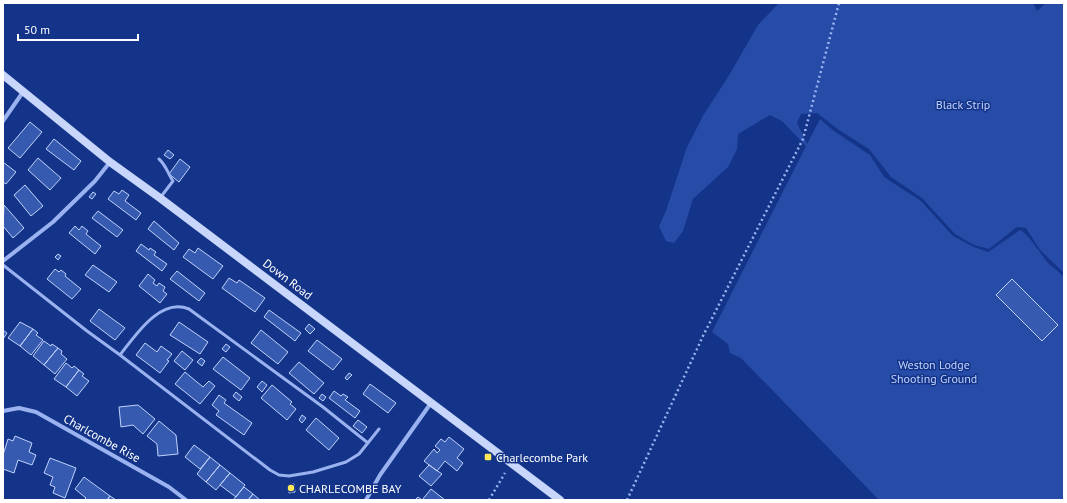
<svg xmlns="http://www.w3.org/2000/svg" width="1067" height="503" font-family="'PT Sans',sans-serif">
<style>
.green{fill:#264ca8}
.building{fill:#375ab1;stroke:#c0d2fb}
.lines{fill:none;stroke-linecap:round;stroke-linejoin:round}
.path{stroke:#9ab3f0;stroke-width:2.5;stroke-dasharray:2 3;stroke-linecap:butt}
.lane{stroke:#9ab3f0;stroke-width:3}
.street{stroke:#9ab3f0;stroke-width:4}
.secondary{stroke:#c8d6fb;stroke-width:8}
.poi-dot{fill:#ffe959;stroke:#143489;stroke-width:1.5}
.labels{text-anchor:middle;dominant-baseline:central;stroke-width:3;stroke-linejoin:round;paint-order:stroke}
.park-label{font-size:12px;fill:#c0d2fb;stroke:#143489}
.street-label{font-size:12px;fill:#fff;stroke:#143489}
.poi-label{font-size:12px;fill:#fff;stroke:#143489;text-anchor:start}
</style>
<rect width="100%" height="100%" fill="#143489"/>
<path class="green" d="M779 3H1033L1037 11 1046 3H1064V273L1040 250 1026 228 1017 227 989 249 974 245 955 234 922 198 891 177 869 149 839 130 817 113 801 114 797 123 807 144 820 119 834 131 870 155 884 177 921 201 953 236 974 247 988 252 1020 230C1029 234 1041 255 1049 264 1054 268 1059 272 1064 277V500H879L741 358 730 353 728 344 712 332 806 146 782 121 770 115 738 134 737 149 728 167 693 199 683 231 674 243 666 241 659 226 666 211 687 147 704 114 728 77 758 25Z"/>
<path class="building" d="M30 122 42 132 20 158 8 148Z
M54 139 81 161 74 170 46 149Z
M168 150 174 155 170 159 164 155Z
M38 158 61 178 50 190 28 170Z
M180 159 190 167 179 182 169 174Z
M3 162 16 172 6 184 3 182Z
M25 185 43 206 31 216 14 195Z
M122 190 129 195 125 201 141 213 136 220 108 199 114 191 119 194Z
M93 192 96 194 92 199 89 197Z
M4 205 24 228 13 238 3 226Z
M98 211 123 230 117 237 92 218Z
M154 221 179 243 174 250 148 229Z
M75 226 79 230 82 226 88 231 86 234 101 246 95 254 69 233Z
M141 244 149 250 150 248 156 252 154 255 167 264 162 271 136 251Z
M198 248 223 266 213 279 183 257 189 249 195 253Z
M58 254 61 256 58 260 55 257Z
M93 265 117 282 109 292 85 275Z
M55 269 59 272 61 270 66 274 65 276 81 289 72 299 47 279Z
M177 271 205 293 199 301 170 279Z
M148 274 155 280 153 283 157 286 159 283 165 287 163 291 167 294 160 303 139 286Z
M229 278 237 283 239 280 265 298 255 312 222 288Z
M1012 279 1058 325 1042 341 996 295Z
M99 309 125 328 115 340 90 321Z
M269 310 301 333 295 341 264 317Z
M20 322 33 329 20 346 8 338Z
M179 322 208 342 200 354 170 335Z
M309 324 315 329 310 334 305 329Z
M33 329 38 333 36 335 43 340 31 355 20 346Z
M3 330 7 333 3 339Z
M261 330 288 352 278 364 251 343Z
M317 340 342 359 333 370 308 351Z
M44 341 51 346 52 344 58 348 44 365 33 356Z
M145 343 157 352 161 346 172 354 167 360 169 361 160 373 136 355Z
M226 344 230 347 226 352 222 349Z
M58 348 62 351 61 354 67 359 55 374 44 365Z
M182 351 193 360 185 370 174 361Z
M223 357 250 378 241 390 213 369Z
M201 358 205 361 202 366 197 362Z
M299 362 324 383 314 394 289 373Z
M66 363 72 368 74 366 79 370 66 387 54 379Z
M79 370 84 374 82 376 89 381 77 396 66 387Z
M185 372 203 387 209 381 215 386 200 404 175 384Z
M349 373 352 375 347 380 345 378Z
M262 381 267 385 262 392 257 387Z
M370 384 396 403 388 413 363 394Z
M272 385 292 402 290 404 296 409 287 420 261 398Z
M334 391 341 396 343 394 348 397 345 400 360 411 355 418 329 398Z
M236 392 242 397 239 401 233 396Z
M322 394 326 397 323 401 319 398Z
M219 395 226 400 224 403 252 423 244 435 216 415 219 411 212 405Z
M138 405 155 419 143 434 133 425 121 427 119 407Z
M302 415 306 418 302 423 299 420Z
M316 418 339 438 329 450 306 430Z
M358 420 367 427 362 433 353 426Z
M159 421 176 435 178 454 158 456 157 444 147 436Z
M15 436 32 443 29 452 36 455 32 465 18 460 14 473 3 469V455L8 439 13 441Z
M449 437 464 449 457 458 463 463 457 471 445 461 437 471 424 461 434 449 437 453 440 450 435 446 441 439 445 442Z
M194 445 210 457 200 469 185 457Z
M210 457 220 465 206 482 197 474Z
M50 458 76 468 65 498 53 493 55 487 50 485 53 477 44 473Z
M220 465 230 473 216 490 206 482Z
M429 465 442 474 431 486 419 476Z
M230 473 245 485 236 497 220 485Z
M84 477 110 496 107 500H84L86 498 75 489Z
M294 484 295 492 289 493 288 485Z
M244 487 253 494 248 500H233Z
M431 489 445 500H415L418 497 422 500Z
M253 494 260 500H248Z
M110 496 116 500H107Z"/>
<g class="lines">
<path class="path" d="M489 500 505 473
M627 500 703 336 803 139 839 3"/>
<path class="lane" d="M159 159C166 165 168 174 173 181L160 198
M3 265 87 331 120 355C135 336 160 297 189 309L323 407 368 443
M120 355 270 470 279 475 289 476 313 472 346 462 359 454 379 429"/>
<path class="street" d="M3 121 23 92
M3 261 53 222 95 181 110 162
M3 411 19 408 36 412 169 487 186 500
M366 500 380 475 431 403"/>
<path class="secondary" d="M3 75 110 162 160 198 560 500"/>
</g>
<g class="poi-dot">
<rect x="484" y="453" width="8" height="8" rx="2"/>
<circle cx="291" cy="488" r="4"/>
</g>
<g class="labels">
<g class="park-label">
<text x="963" y="104">Black Strip</text>
<text x="934" y="364">Weston Lodge<tspan x="934" dy="14">Shooting Ground</tspan></text>
</g>
<g class="street-label">
<text transform="translate(288 279) rotate(37)">Down Road</text>
<text transform="translate(102 438) rotate(29)">Charlcombe Rise</text>
</g>
<g class="poi-label">
<text x="496" y="457">Charlecombe Park</text>
<text x="299" y="488">CHARLECOMBE BAY</text>
</g>
</g>
<rect width="1067" height="503" fill="none" stroke="#ffffff" stroke-width="8"/>
<path d="M18 34v6h120v-6" fill="none" stroke="#ffffff" stroke-width="2"/>
<text x="24" y="34" font-size="12" fill="#ffffff" stroke="#143489" stroke-width="3" paint-order="stroke">50 m</text>
</svg>
